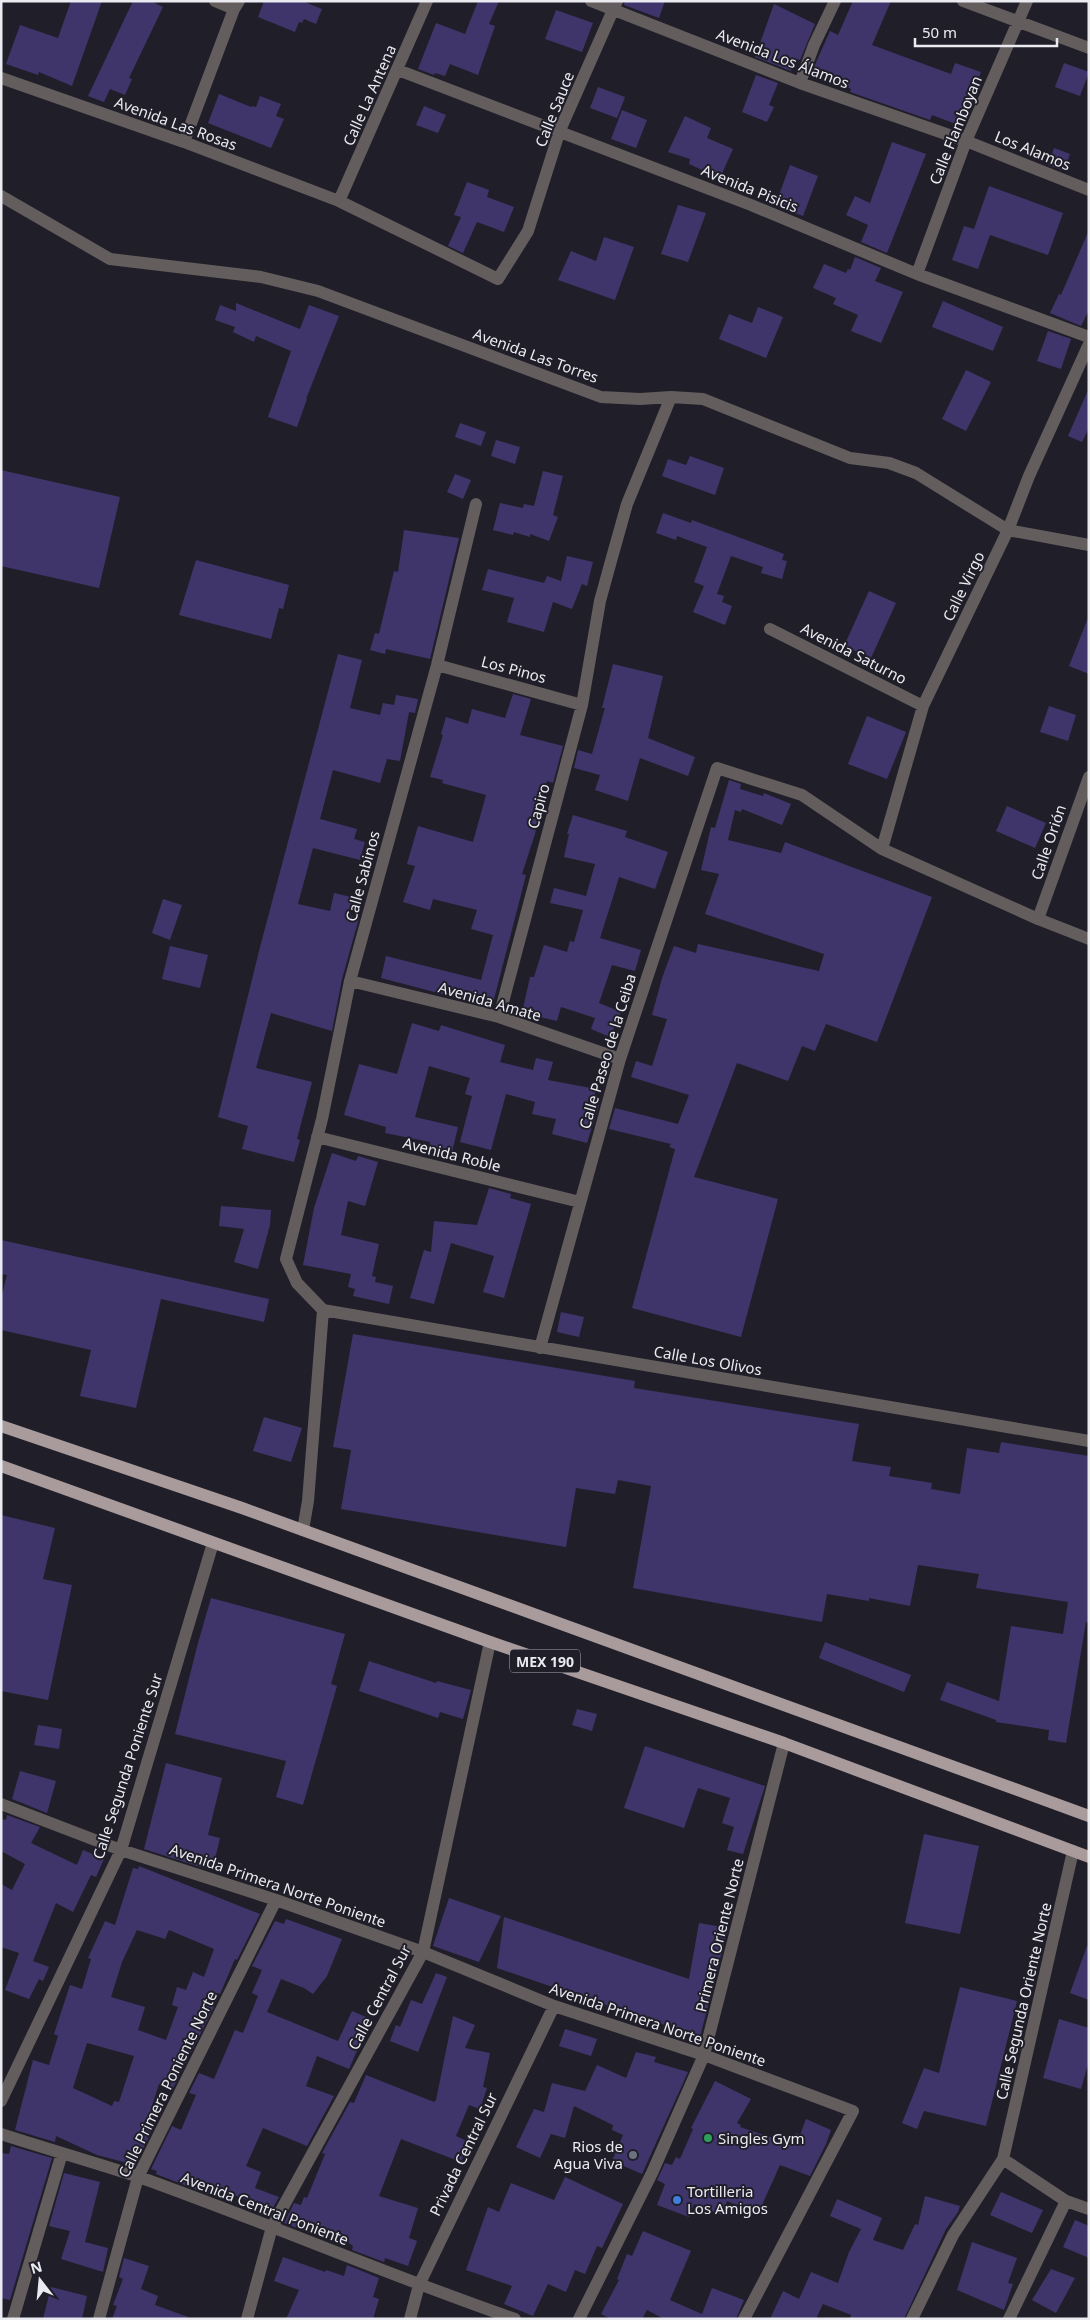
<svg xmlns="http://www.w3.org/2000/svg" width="1090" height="2320" font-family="'Noto Sans',sans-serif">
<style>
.building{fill:#3f356b;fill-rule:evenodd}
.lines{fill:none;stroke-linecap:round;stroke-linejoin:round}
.minor{stroke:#645d5d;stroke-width:12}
.tertiary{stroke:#645d5d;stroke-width:12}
.primary{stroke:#a99b9b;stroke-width:12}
.leisure-dot{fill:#2e9e5b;stroke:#201f29;stroke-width:2}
.worship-dot{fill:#6b7280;stroke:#201f29;stroke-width:2}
.shop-dot{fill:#3f7fe0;stroke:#201f29;stroke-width:2}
.labels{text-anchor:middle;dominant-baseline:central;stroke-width:4;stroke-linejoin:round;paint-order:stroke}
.shield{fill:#201f29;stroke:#adadb5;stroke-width:1}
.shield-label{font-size:14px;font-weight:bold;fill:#eaeaf1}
.street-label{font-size:15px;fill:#eaeaf1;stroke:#201f29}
.poi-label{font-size:15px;fill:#eaeaf1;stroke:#201f29;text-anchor:start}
</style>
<rect width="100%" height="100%" fill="#201f29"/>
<path class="building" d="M71 1H102L72 86 39 72 38 75 6 64 20 25 58 38Z
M133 1H151L163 7 129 78 132 79 125 95 110 89 104 102 88 96Z
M264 1H302L322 9 316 24 304 19 302 23 299 22 295 32 258 17Z
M478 1H499L489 24 495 26 478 75 450 64 445 76 435 73 434 75 418 69 436 23 465 34Z
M625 1H665L659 18 624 5Z
M853 1H891L872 45 951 74 955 63 981 72 961 126 932 115 930 120 850 92 851 89 821 74 823 71 814 67 830 31 838 35Z
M774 4 815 24 800 60 797 59 791 71 755 57Z
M556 10 593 23 582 52 545 39Z
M1064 63 1089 72 1080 96 1055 87Z
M756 75 778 83 769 105 774 107 767 122 742 112Z
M598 87 625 97 617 118 590 108Z
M219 94 251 107 252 106 256 107 260 96 281 104 276 116 284 119 271 148 208 123Z
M424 106 446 115 438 133 416 125Z
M622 110 647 120 636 148 611 139Z
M685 116 711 128 707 138 733 149 720 178 689 164 690 159 668 152Z
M892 142 926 154 887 253 861 242 868 225 846 215 855 196 870 203Z
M1054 148 1070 154 1064 171 1048 165Z
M790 165 818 176 803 216 775 206Z
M467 182 489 190 487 197 514 207 504 232 477 222 463 253 448 246 461 217 454 215Z
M989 186 1063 213 1048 255 990 235 978 269 952 260 964 226 974 229Z
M678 205 706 213 688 262 661 254Z
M1089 230V310L1081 326 1050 313 1059 294 1061 295Z
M604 237 634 247 615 300 558 280 571 251 596 261Z
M855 257 881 268 875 281 903 292 881 343 851 331 858 315 833 304 836 298 813 288 824 264 846 273 848 269 850 270Z
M943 301 1003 327 993 351 932 327Z
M236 303 300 329 309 305 339 316 306 399H307L297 427 268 417 291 351 256 336 254 342 233 332 235 327 215 320 220 305 236 311Z
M758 307 783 317 766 358 719 339 729 314 752 323Z
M1048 331 1071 339 1061 369 1037 361Z
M966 370 991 382 966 431 942 419Z
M1089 388V428L1082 442 1068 436Z
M460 423 486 432 481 446 455 437Z
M496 440 520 447 515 464 491 456Z
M690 456 724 468 715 495 662 476 668 459 686 465Z
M1 470 120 497 99 588 1 566Z
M543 471 563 476 553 515 558 517 549 541 530 534V537L514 532 513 535 493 530 500 503 523 508 524 504 534 506Z
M455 474 471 480 463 499 447 492Z
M663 513 691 523 692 520 784 554 782 560 787 561 782 579 761 573 763 567 731 556 717 594 724 596 722 602 732 606 725 625 693 612 704 586 694 582 707 547 677 536 676 540 656 533Z
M404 530 459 538 430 659 386 649 385 654 370 650 375 633 379 634 394 571 398 572Z
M567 556 593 562 587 586 582 584 572 609 553 602 544 632 507 622 514 598 482 590 488 569 544 583 547 576 561 581Z
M196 560 289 585 283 609 279 608 271 639 179 615Z
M869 591 896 603 871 658 844 646Z
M1088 618H1089V674L1069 666Z
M338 654 362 660 350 708 380 715 383 703 394 705 396 695 418 699 415 713 409 712 400 761 387 759 380 783 333 770 320 819 357 829 354 839 365 842 360 860 313 848 298 904 330 911 334 893 355 898 350 916 359 918 342 979 332 1031 271 1013 256 1068 312 1082 297 1139 300 1140 294 1162 242 1149 248 1126 218 1117 260 947Z
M613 664 663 676 648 738 695 757 688 776 640 758 628 801 595 790 600 775 574 768 578 750 592 754 605 708H602Z
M513 694 531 699 520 735 563 746 553 783 547 781 535 834 522 874 526 875 492 1007 381 978 386 956 481 980 493 935 471 929 477 910 433 899 430 910 403 902 415 866 407 864 418 826 473 842 486 795 442 783 443 780 430 777 443 735 441 734 446 717 468 724 472 709 505 718Z
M1049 706 1076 715 1068 741 1040 732Z
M867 716 906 732 887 779 848 764Z
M729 780 741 784 740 789 763 796 764 793 791 804 782 825 742 809 741 812 735 810 728 840 781 853 785 842 932 897 877 1042 826 1024 815 1051 802 1046 788 1081 737 1063 694 1177 778 1199 741 1337 632 1308 675 1149 669 1147 671 1144 609 1129 615 1108 678 1124 689 1095 631 1077 636 1061 652 1066 667 1019 652 1015 662 978 674 946 696 953 698 944 819 971 824 954 705 914 719 874 701 870 711 827 715 828Z
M1007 806 1046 823 1035 848 996 831Z
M573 815 627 831 625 837 668 852 655 889 619 877 614 894 600 938 641 950 635 971 612 965 599 1003 621 1012 610 1037 591 1029 595 1018 561 1007 557 1021 522 1013 530 977H534L544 945 567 952 570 941 574 942 583 910 550 903 554 888 586 896 595 864 564 857 569 834H567Z
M163 899 182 905 170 940 152 933Z
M170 946 208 955 200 988 162 979Z
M412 1023 439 1031 441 1025 505 1045 500 1062 533 1070 536 1058 553 1062 548 1080 596 1089 593 1103 599 1105 587 1143 552 1134 556 1119 532 1114 535 1102 506 1094 491 1150 460 1142 472 1096 465 1094 470 1078 429 1066 415 1117 458 1127 452 1152 429 1147 430 1142 385 1133 386 1127 344 1115 359 1064 397 1074Z
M332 1153 356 1161 358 1156 378 1162 365 1206 348 1201 341 1235 379 1244 372 1276 376 1277 375 1282 393 1286 389 1304 353 1296 355 1289 348 1287 351 1274 303 1265 314 1208Z
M489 1188 511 1194 510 1198 531 1204 504 1298 483 1292 494 1256 451 1243 434 1304 410 1298 424 1250 431 1252 434 1221 477 1225Z
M221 1206 271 1210 270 1225 258 1269 234 1262 244 1229 219 1226Z
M1 1240 269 1299 264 1322 161 1299 136 1408 80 1396 91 1350 1 1330V1299L7 1275 1 1274Z
M561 1312 584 1317 579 1337 557 1332Z
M353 1334 635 1381 634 1388 859 1424 852 1461 891 1467 889 1476 932 1483 931 1489 960 1494 967 1448 999 1453 1001 1442 1089 1456V1623L1086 1622 1066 1743 1048 1740 1049 1730 996 1722V1720L940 1700 947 1682 999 1701 1011 1626 1063 1634 1068 1602 976 1588 979 1574 918 1565 910 1606 869 1598V1601L827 1594 822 1622 633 1588 651 1486 618 1480 615 1494 576 1488 566 1547 341 1509 351 1450 333 1447Z
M264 1417 302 1428 291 1462 253 1451Z
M1 1515 55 1528 43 1579 72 1585 48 1700 1 1691Z
M211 1598 345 1634 331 1684 337 1686 303 1805 276 1797 286 1761 175 1734 198 1643Z
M825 1642 911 1675 904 1692 819 1658Z
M369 1661 436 1683 437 1681 471 1690 463 1719 440 1712 438 1718 359 1691Z
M577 1709 597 1714 592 1731 572 1725Z
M38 1725 62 1729 59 1749 34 1745Z
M645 1746 765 1786 743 1854 727 1850 734 1827 722 1823 730 1798 698 1788 684 1828 624 1808Z
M166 1763 222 1778 208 1835 220 1838 213 1868 200 1867 144 1849Z
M20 1771 56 1781 47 1813 12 1799Z
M7 1815 40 1827 31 1843 77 1865 83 1850 104 1859 96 1877 91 1875 73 1912 56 1903 33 1961 49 1967 43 1981 39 1979 29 1999 5 1990 19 1953 1 1947V1884L12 1890 25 1864 1 1851V1819L6 1820Z
M924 1834 979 1846 960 1934 905 1923Z
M139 1866 260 1914 237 1960 235 1959 220 1994 218 1993 213 2009 173 2088 159 2084 150 2112 158 2114 157 2120 135 2165 97 2155 56 2136 55 2142 15 2130 33 2060 49 2065 58 2036 54 2034 70 1985 82 1989 91 1959 88 1958 105 1921 115 1925 133 1868 138 1869ZM137 1930 165 1939 169 1930 214 1949 204 1977 193 1972 186 1990 177 1987 172 2005 178 2007 166 2040 138 2030 145 2007 111 1997 122 1962ZM87 2043 134 2056 119 2102 114 2101 112 2106 73 2088Z
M449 1898 501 1916 479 1962 433 1946Z
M504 1917 689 1979 699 1923 728 1928 700 2037 497 1968Z
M286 1919 342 1939 327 1976 313 1994 304 1988 281 1979 267 2012 338 2041 352 2011 371 2019 349 2069 317 2056 306 2086 334 2096 307 2146 263 2128 246 2166 261 2172 255 2188 279 2197 268 2217 258 2213 260 2205 213 2187 210 2195 156 2174 157 2171 151 2169 172 2126 181 2130 196 2095 189 2093 199 2073 214 2079 235 2030 243 2033 258 1996 252 1993 262 1970 252 1966 275 1921 284 1924Z
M1087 1946 1089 1947V2000L1070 1993Z
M436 1973 447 1977 418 2052 390 2041 396 2025 400 2027 411 2000 422 2004Z
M960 1987 1017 2001 986 2126 924 2111 917 2129 902 2123 924 2068 939 2073Z
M453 2016 475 2025 465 2048 490 2053 483 2087 487 2088 480 2109 469 2105 456 2136 469 2142 461 2162 401 2139 379 2196 418 2208 409 2238 417 2241 408 2266 385 2258 384 2262 352 2250 353 2246 349 2243 313 2231 312 2234 284 2223 294 2203 301 2205 304 2197 307 2198 325 2154 322 2153 350 2102 354 2103 366 2075 434 2102 436 2100Z
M1059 2019 1089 2028V2061L1081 2089 1043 2078Z
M565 2029 597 2039 591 2056 559 2046Z
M636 2052 656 2057 654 2062 688 2072 642 2174 612 2161 623 2135 612 2130 613 2125 574 2106 565 2138 551 2134 540 2158 516 2147 534 2109 544 2112 552 2083 585 2091 597 2065 626 2078Z
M715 2081 751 2099 737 2123 741 2125 740 2127 791 2144 796 2133 800 2135 806 2119 831 2130 826 2144 810 2176 780 2165 758 2214 727 2201 722 2215 694 2204 689 2217 657 2205 665 2184 657 2180 665 2163 672 2165 676 2157 680 2159 693 2129 691 2128Z
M11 2146 52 2158 10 2300 1 2298V2153L9 2154Z
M64 2173 100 2182 85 2242 108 2248 103 2272 61 2259 70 2231 49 2226Z
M565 2177 623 2204 602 2248 597 2246 585 2274 575 2270 566 2292 548 2284 533 2316 504 2304 512 2286 466 2270 488 2207 499 2212 511 2183 554 2200Z
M1001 2192 1043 2210 1032 2233 990 2215Z
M925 2196 960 2206 958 2212 946 2229 904 2319H850L851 2315 823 2304 816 2319H770L783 2291 799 2299 811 2272 838 2283 849 2252 861 2229 830 2216 837 2199 882 2218 873 2240 903 2250 915 2224 918 2225Z
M1075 2220 1089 2226V2258L1063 2247Z
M643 2231 691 2251 670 2300 702 2314 712 2288 744 2300 736 2319H664L647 2310 642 2319H611L601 2314 619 2280 617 2279 627 2254 632 2256Z
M972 2242 1017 2258 1008 2283 1013 2284 1004 2310 957 2290Z
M283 2257 325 2272 326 2270 344 2276 347 2265 379 2278 373 2297 379 2299 373 2319H286L299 2290 274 2281Z
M124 2258 149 2266 141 2289 158 2296 155 2305 188 2317V2319H112L117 2306 113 2305 123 2279 119 2277Z
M1051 2269 1075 2278 1056 2313 1032 2300Z
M51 2287 87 2296 82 2319H43Z"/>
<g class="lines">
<path class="minor" d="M215 1 234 9
M591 1 800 83 966 141 1089 190
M963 1 1089 48
M398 70 751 205 917 274 1089 337
M1 78 184 142 339 201 498 279 528 231 560 130 617 1
M800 83 814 45 835 1
M184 142 234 9 239 1
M1 196 110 259 261 277 318 291 601 397 640 399 671 397 703 399 850 458 889 463 916 473 1008 530 1089 545
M339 201 427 1
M917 274 966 141 1027 1
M770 629 923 706
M437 665 582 705
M882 849 923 706 1008 530 1029 476 1089 344
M1038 919 1089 777
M350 981 499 1017 620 1059
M499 1017 582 705 600 601 611 561 627 504 671 397
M317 1137 580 1202
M323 1310 1089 1441
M540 1348 620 1059 717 768 802 795 882 849 1038 919 1089 939
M303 1530 308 1501 323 1310 297 1283 286 1259 322 1119 350 981 437 665 476 504
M1 1804 121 1850 276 1900 423 1952 554 2006 704 2055 853 2111 744 2319
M1 2101 121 1850 213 1543
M1 2134C47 2149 93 2162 139 2177 265 2222 388 2275 515 2319
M1003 2159 1066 2201 1089 2209
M13 2319 62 2153
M99 2319 138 2177 276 1900
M410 2319 419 2285 554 2006
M579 2319 652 2173 704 2055 784 1743
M912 2319 953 2235 1003 2159 1073 1851
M1009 2319 1066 2201"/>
<path class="tertiary" d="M247 2319 272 2227 423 1952 490 1642"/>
<path class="primary" d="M1 1426 242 1508 1089 1816
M1 1466 490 1642 784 1743 1089 1857"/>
</g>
<circle class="leisure-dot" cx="708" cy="2138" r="5"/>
<circle class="worship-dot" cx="633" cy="2155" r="5"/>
<circle class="shop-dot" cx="677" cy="2200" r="5"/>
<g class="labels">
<rect class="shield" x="510" y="1649.5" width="70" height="23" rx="4"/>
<g class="shield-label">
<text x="545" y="1661">MEX 190</text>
</g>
<g class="street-label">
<text transform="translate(783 58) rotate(21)">Avenida Los Álamos</text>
<text transform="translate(369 95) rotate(-66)">Calle La Antena</text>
<text transform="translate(554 109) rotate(-68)">Calle Sauce</text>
<text transform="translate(176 123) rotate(20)">Avenida Las Rosas</text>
<text transform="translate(955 130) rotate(-68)">Calle Flamboyan</text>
<text transform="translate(1033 150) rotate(22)">Los Alamos</text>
<text transform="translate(750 188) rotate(22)">Avenida Pisicis</text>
<text transform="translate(536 355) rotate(20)">Avenida Las Torres</text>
<text transform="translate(963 586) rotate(-64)">Calle Virgo</text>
<text transform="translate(854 653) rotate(27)">Avenida Saturno</text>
<text transform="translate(514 669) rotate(15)">Los Pinos</text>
<text transform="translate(538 806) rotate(-75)">Capiro</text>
<text transform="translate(1048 842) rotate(-71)">Calle Orión</text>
<text transform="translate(362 876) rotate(-75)">Calle Sabinos</text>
<text transform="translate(490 1001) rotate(16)">Avenida Amate</text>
<text transform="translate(607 1051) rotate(-73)">Calle Paseo de la Ceiba</text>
<text transform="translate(452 1154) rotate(14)">Avenida Roble</text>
<text transform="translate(708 1360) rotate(10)">Calle Los Olivos</text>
<text transform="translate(127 1766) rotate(-72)">Calle Segunda Poniente Sur</text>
<text transform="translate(278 1885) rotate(19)">Avenida Primera Norte Poniente</text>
<text transform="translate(719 1935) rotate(-76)">Primera Oriente Norte</text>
<text transform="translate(379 1997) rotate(-62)">Calle Central Sur</text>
<text transform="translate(1023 2001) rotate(-77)">Calle Segunda Oriente Norte</text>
<text transform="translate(658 2024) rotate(19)">Avenida Primera Norte Poniente</text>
<text transform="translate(167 2084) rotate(-64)">Calle Primera Poniente Norte</text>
<text transform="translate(463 2154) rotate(-64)">Privada Central Sur</text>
<text transform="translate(265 2208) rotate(21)">Avenida Central Poniente</text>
</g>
<g class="poi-label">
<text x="718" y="2138">Singles Gym</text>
<text x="623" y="2146" text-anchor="end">Rios de<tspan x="623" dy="17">Agua Viva</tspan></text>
<text x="687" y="2191">Tortilleria<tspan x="687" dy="17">Los Amigos</tspan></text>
</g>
</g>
<rect width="1090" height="2320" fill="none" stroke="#eaeaf1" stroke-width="5"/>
<g transform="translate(40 2280) rotate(344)" stroke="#201f29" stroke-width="4" paint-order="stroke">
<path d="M0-4L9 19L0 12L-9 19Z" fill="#eaeaf1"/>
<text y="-8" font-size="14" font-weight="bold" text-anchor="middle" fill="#eaeaf1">N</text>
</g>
<path d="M915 38v8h142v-8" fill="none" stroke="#eaeaf1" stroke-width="2.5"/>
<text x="922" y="38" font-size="15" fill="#eaeaf1" stroke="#201f29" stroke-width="4" paint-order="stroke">50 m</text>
</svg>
